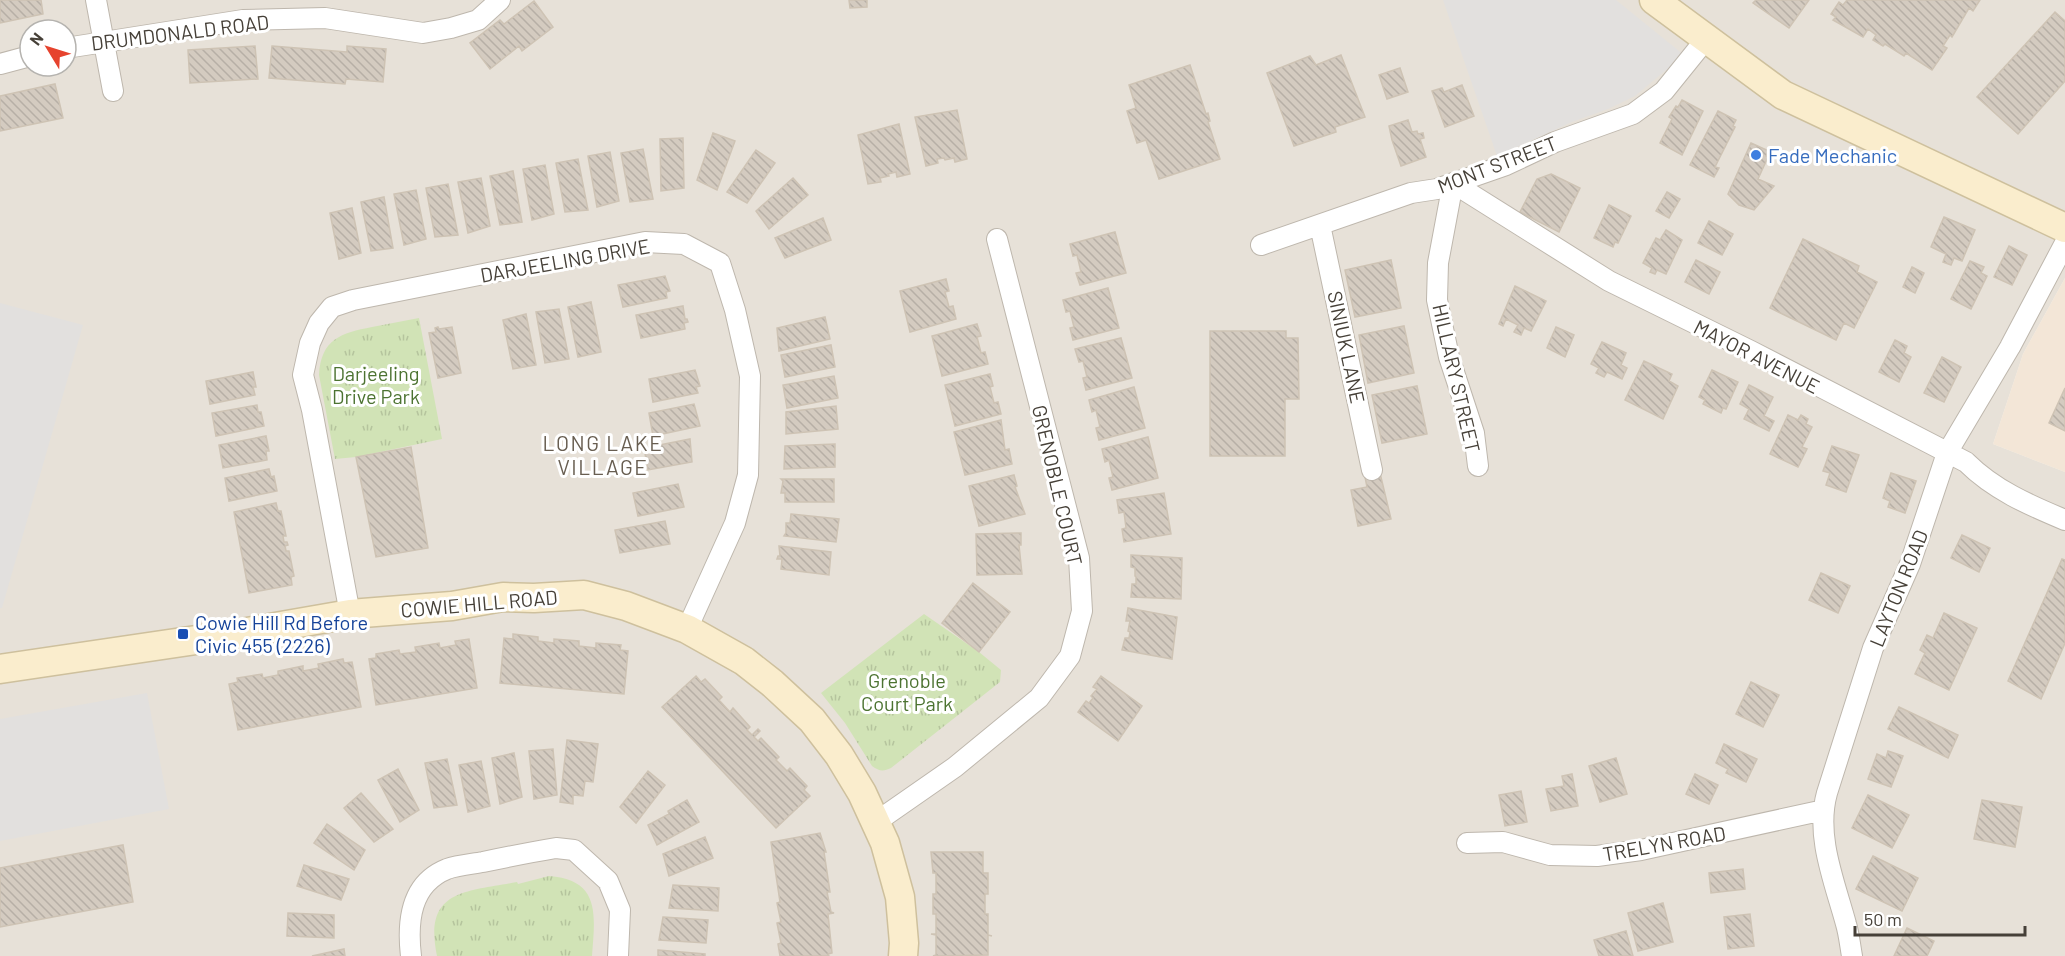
<svg xmlns="http://www.w3.org/2000/svg" width="2065" height="956" font-family="Barlow,sans-serif">
<style>
.residential{fill:#e7e1d8;fill-rule:evenodd}
.commercial{fill:#f3e6d7}
.park{fill:url(#park-tufts)}
.parking{fill:#e2e0de}
.building{fill:url(#building-back-hatch);stroke:#cec3b4;stroke-width:1.5}
.lines{fill:none;stroke-linecap:round;stroke-linejoin:round}
.street-casing{stroke:#beb7ad;stroke-width:22}
.secondary-casing{stroke:#cec09d;stroke-width:31}
.street{stroke:#fff;stroke-width:20}
.secondary{stroke:#faedcd;stroke-width:28}
.shop-dot{fill:#3f7fe0;stroke:#fff;stroke-width:2}
.transit-dot{fill:#1a4fb4;stroke:#fff;stroke-width:2}
.labels{text-anchor:middle;dominant-baseline:central;stroke-width:6;stroke-linejoin:round;paint-order:stroke}
.street-label{font-size:20px;fill:#464038;stroke:#fff}
.shop-label{font-size:20px;fill:#366cbe;stroke:#fff;text-anchor:start}
.park-label{font-size:20px;fill:#4c7331;stroke:#fff}
.transit-label{font-size:20px;fill:#164399;stroke:#fff;text-anchor:start}
.neighbourhood-label{font-size:21px;letter-spacing:1.5px;fill:#685e51;stroke:#fff}
</style>
<defs>
<pattern id="park-tufts" width="24" height="20" patternUnits="userSpaceOnUse" patternTransform="scale(1.5)"><rect width="24" height="20" fill="#d1e3b6"/><path d="M3 7l-1-3M5 7V3M7 7l1-3M15 17l-1-3M17 17v-4M19 17l1-3" fill="none" stroke="#b5c49d"/></pattern>
<pattern id="building-back-hatch" width="6" height="6" patternUnits="userSpaceOnUse" patternTransform="scale(1.5)"><rect width="6" height="6" fill="#d4cbc0"/><path d="M-1 5l2 2M0 0l6 6M5-1l2 2" fill="none" stroke="#b7afa6"/></pattern>
</defs>
<rect width="100%" height="100%" fill="#f3f0ea"/>
<path class="residential" d="M0 0H2065V278L2023 354 1993 444 2065 472V956H0ZM30 30H66V66H30Z"/>
<path class="commercial" d="M2065 278V472L1993 444 2023 354Z"/>
<path class="park" d="M419 318 442 439 356 457 335 459 319 375C321 339 341 333 372 327 388 324 403 321 419 318Z
M924 614 979 652 1001 670 1000 682 891 768C883 772 879 771 872 766L845 723 821 693Z
M549 876C601 880 595 915 592 956H437C423 889 466 892 517 882L518 884Z"/>
<path class="parking" d="M1443 0H1616L1684 55 1635 96 1608 109 1572 122 1497 156Z
M0 303 83 325 2 608H0Z
M147 693 169 809 0 841V719Z"/>
<path class="building" d="M0 0H41L43 14 0 23Z
M849 0H867V7L850 8Z
M1756 0H1809L1789 28 1753 3Z
M1847 0H1980L1973 11 1969 8 1952 37 1950 35 1943 46 1947 48 1932 70 1906 53 1904 56 1885 44 1883 46 1873 40 1876 35 1868 29 1863 37 1833 20 1836 17 1831 14 1839 2 1843 5Z
M534 1 553 27 522 51 519 46 490 69 470 43 500 20 504 24Z
M2055 12 2065 21V81L2018 134 1977 97Z
M255 46 258 79 190 83 188 50Z
M272 46 347 52V46L386 49 383 82 346 79 345 84 269 78Z
M1341 55 1365 117 1335 127 1336 132 1294 146 1267 73 1310 56 1316 65Z
M1190 65 1206 114 1208 113 1210 121 1208 122 1220 159 1159 179 1146 140 1137 143 1127 111 1136 108 1129 85Z
M1400 68 1408 92 1387 99 1379 75Z
M55 84 63 118 0 131V96Z
M1462 85 1474 116 1445 127 1432 91 1442 88 1444 92Z
M1682 100 1703 111 1682 155 1660 143 1672 119 1669 117 1676 106 1678 107Z
M957 110 967 159 955 162 954 158 945 160 944 158 937 159 938 163 926 166 915 117Z
M1718 111 1736 120 1733 126 1735 127 1715 167 1719 168 1714 177 1690 165Z
M1408 120 1412 132 1417 131 1418 134 1423 133 1424 138 1420 139 1426 157 1401 166 1392 140 1389 126Z
M899 124 910 174 897 177 896 172 888 174 889 176 880 178 881 182 868 184 858 135Z
M713 133 735 141 717 190 697 180Z
M683 138 684 188 661 191 660 139Z
M1751 143 1769 151 1766 156 1768 157 1758 179 1774 186 1754 210 1739 205 1728 194Z
M643 149 653 199 630 202 621 153Z
M756 150 775 163 747 203 727 192Z
M610 152 619 201 597 207 588 156Z
M578 159 588 210 565 212 556 163Z
M545 165 554 214 532 220 523 169Z
M513 171 522 222 500 225 490 176Z
M1551 174 1580 188 1559 232 1520 212 1537 179Z
M481 178 490 226 468 233 458 182Z
M793 178 808 195 769 229 756 211Z
M448 184 458 235 435 237 426 188Z
M416 190 426 239 404 245 394 194Z
M1667 192 1680 199 1669 218 1656 211Z
M384 197 393 248 371 251 361 202Z
M1609 205 1631 216 1618 243 1615 242 1613 247 1594 238Z
M352 208 361 253 339 259 330 213Z
M1944 217 1975 230 1962 261 1954 258 1951 265 1943 262 1946 254 1931 247Z
M823 218 831 240 785 258 775 238Z
M1709 221 1733 234 1722 255 1698 243Z
M1666 230 1682 240 1666 274 1657 270 1655 274 1650 272 1652 268 1643 263 1656 238 1660 240Z
M1115 232 1126 273 1080 285 1076 273 1081 272 1077 255 1073 256 1070 244Z
M1803 239 1859 266 1857 272 1877 282 1854 328 1844 323 1836 340 1770 308Z
M2009 246 2027 255 2012 285 1994 277Z
M1391 260 1401 308 1355 317 1345 270Z
M1696 260 1720 272 1709 294 1685 282Z
M1970 261 1984 267 1981 273 1987 276 1971 309 1951 299Z
M1912 267 1924 273 1915 293 1903 287Z
M665 276 670 291 666 292 667 298 623 307 618 285Z
M946 279 949 291 945 292 949 307 953 306 956 319 910 332 900 291Z
M1515 286 1546 301 1531 331 1524 328 1521 335 1514 332 1518 325 1506 319 1503 326 1499 324Z
M1108 288 1119 328 1073 340 1070 328 1074 327 1070 311 1066 312 1063 300Z
M591 302 601 352 578 357 568 307Z
M683 306 685 319H687L688 322 684 323 685 329 641 338 636 315Z
M559 309 569 359 545 363 536 312Z
M526 314 536 365 513 369 503 320Z
M825 317 830 339 779 351 777 328Z
M977 324 981 336 977 337 981 353 985 352 988 364 942 376 932 336Z
M1404 326 1414 373 1368 383 1359 335Z
M438 327 439 329 452 327 461 373 438 378 429 333 436 332 435 328Z
M1556 327 1574 335 1565 357 1547 348Z
M1210 331H1286V338H1298L1299 399H1285V456H1210Z
M1121 338 1132 378 1086 390 1083 378 1087 377 1083 361 1079 362 1075 349Z
M1895 340 1907 346 1904 353 1911 357 1899 382 1879 372Z
M1602 342 1626 353 1621 365 1627 368 1622 379 1607 372 1604 377 1596 373 1599 368 1591 364Z
M831 345 835 367 785 377 781 355Z
M1942 357 1961 367 1944 402 1924 393Z
M1644 361 1672 374 1669 381 1678 386 1663 419 1625 400Z
M695 370 700 386 696 387 698 393 653 402 649 379Z
M1712 370 1738 382 1726 409 1723 408 1721 413 1703 404 1705 400 1699 397Z
M253 372 256 387H253L255 395 210 404 206 381Z
M990 374 993 386 990 387 994 403 998 402 1001 414 955 426 945 385Z
M834 376 838 398 787 408 783 385Z
M1749 385 1773 397 1764 416 1774 421 1769 431 1744 419 1749 409 1740 404Z
M1417 386 1427 434 1382 443 1372 395Z
M1134 387 1145 428 1099 440 1096 428 1100 427 1096 410 1092 412 1089 400Z
M2065 388V431L2049 423Z
M694 404 700 426 653 436 649 413Z
M257 405 258 412H261L264 426 216 436 212 413Z
M836 406 838 429 786 434V412Z
M1788 415 1798 420 1801 415 1808 419 1806 424 1812 427 1802 447 1807 449 1798 467 1770 454Z
M1001 420 1005 450 1009 449 1012 464 965 475 954 432Z
M266 436 269 451H266L267 460 223 468 219 445Z
M1148 437 1158 478 1112 490 1109 478 1113 477 1109 460 1105 462 1102 449Z
M690 439 692 462 648 470 644 448Z
M835 444V467L784 469 785 446Z
M1832 446 1859 455 1846 492 1826 485 1830 473 1823 471Z
M411 447 428 548 376 557 356 457Z
M269 469 271 477 274 476 277 491 229 501 225 478Z
M1380 473 1391 519 1358 526 1351 490 1367 487 1365 477Z
M1891 473 1916 481 1905 513 1888 507 1890 501 1883 498Z
M1014 475 1017 486 1015 487 1025 514 979 526 969 486Z
M781 479H834V502H785V493H781L783 481Z
M678 484 684 507 638 516 633 493Z
M1164 493 1171 534 1124 542 1122 529 1126 528 1124 512 1119 513 1117 500Z
M276 503 278 511H281L286 536H283L284 542H287L288 545 285 546 286 551H289L294 576 291 577 292 585 249 593 234 512Z
M791 514 839 519 836 542 784 536 786 533V523H790Z
M665 521 670 544 620 553 615 530Z
M1021 533V545H1019L1022 574 977 575 976 534Z
M1962 535 1990 548 1979 572 1951 558Z
M779 546 831 552 829 575 781 569 782 559H777L778 556H780Z
M1131 555 1182 558 1181 599 1131 597 1132 584H1136V577L1135 576V568L1131 567Z
M2062 559 2065 560V643L2041 699 2008 681Z
M1821 573 1850 586 1838 613 1809 600Z
M973 583 1010 612 979 652 942 623Z
M1128 608 1177 617 1172 659 1122 650 1125 638H1129L1130 632 1128 631 1130 621H1126Z
M1944 613 1977 628 1949 690 1915 674 1925 653 1920 650 1927 635 1933 638Z
M513 634 538 637V641L554 643V639L579 641V646L596 648V643L621 645 620 650 628 651 624 694 500 683 504 638 513 639Z
M469 639 477 688 376 705 369 659 376 658V654L399 650 400 654 416 652 415 647 439 643 440 648 456 645 455 641Z
M343 659 344 663 352 662 361 707 238 730 229 684 238 682 237 678 262 674 263 678 278 675V671L303 666V671L319 668 318 664Z
M696 676 701 682 705 679 722 697 719 700 730 712 733 708 750 727 747 730 752 735 758 729 760 731 754 737 758 741 761 738 779 757 776 760 787 771 790 768 807 786 804 790 810 796 776 828 662 707Z
M1101 676 1142 706 1118 741 1078 712 1086 701 1089 703 1093 698 1091 696 1097 689 1093 687Z
M1751 682 1779 695 1763 727 1736 714Z
M1899 707 1958 735 1948 758 1888 729Z
M567 740 598 744 593 782 585 781 583 796 573 795V804L560 802Z
M1724 744 1757 759 1746 782 1726 773 1728 769 1716 763Z
M553 749 557 795 534 799 529 751Z
M1888 751 1903 756 1891 787 1868 779 1877 754 1886 758Z
M514 753 522 797 500 804 492 758Z
M1616 758 1627 794 1600 802 1589 766Z
M447 759 457 805 434 808 425 763Z
M481 761 490 806 468 812 459 765Z
M398 769 419 810 400 822 378 780Z
M648 771 665 785 636 823 620 807Z
M1572 774 1578 806 1551 811 1546 789 1564 786 1562 776Z
M1695 774 1718 785 1709 804 1686 794Z
M1521 791 1527 822 1505 826 1499 795Z
M361 793 393 829 374 842 344 808Z
M1868 795 1909 815 1892 848 1852 828Z
M687 800 699 822 657 845 648 825 669 814 668 811Z
M1982 800 2022 807 2015 847 1974 839Z
M327 824 365 850 354 870 314 843Z
M820 833 826 852H824L830 892H827L831 912 834 913 828 914 832 953 828 954 829 956H780L778 944 781 943 777 923 781 922 777 903 780 902 771 842Z
M705 837 713 858 669 876 663 854Z
M123 845 133 902 0 927V868Z
M931 852H983V873H988V894H985V914H988V935L992 936 988 935V955L933 956 936 955V935L931 934H936V914H933V894H936V873H933Z
M1873 856 1918 878 1902 911 1856 889Z
M304 865 349 879 341 900 297 886Z
M1743 869 1745 889 1711 893 1709 873Z
M673 885 719 888 718 911 669 908Z
M1663 903 1673 942 1638 951 1628 913Z
M288 913 334 915V938L287 936Z
M1750 914 1754 946 1728 949 1724 917Z
M663 917 708 920 706 943 659 940Z
M1907 928 1934 941 1927 956H1894Z
M1626 931 1633 956H1599L1594 940Z
M344 949 345 956H312Z
M658 950 705 954V956H658Z"/>
<g class="lines">
<defs>
<path id="street" d="M96 0 113 91
M66 48 243 20 325 18 423 33 451 28 478 20 500 0
M0 64 30 56
M1453 183 1609 281 1751 351 1966 462C1994 490 2029 505 2065 520
M1453 183 1438 263 1437 300 1449 357 1474 433 1478 466
M1320 225 1372 470
M1261 245 1411 193 1437 189 1506 165 1555 142 1633 114 1664 91 1706 39
M350 614 312 410 303 375 310 343 319 323 332 307 353 300 645 242 684 244 720 263 735 310 750 376 748 475 735 523 687 629
M876 822 955 767 1039 698 1070 656 1082 611 1079 558 997 239
M1467 843 1503 842 1550 855 1597 856 1641 850 1824 810
M411 956C407 922 410 884 447 869 458 865 472 864 483 862 507 857 532 852 556 848L574 850 608 881 620 910 618 956
M1852 956C1850 945 1849 934 1846 924 1835 883 1815 836 1827 793L1873 648 1910 564 1947 453 2010 347 2065 243"/>
<path id="secondary" d="M1654 0 1783 95 2065 228
M0 669 230 635 350 614 452 606 503 597 534 598 584 595 626 606 687 629 744 661 772 683 812 720 839 755 862 793 885 843 900 897 904 943 903 956"/>
</defs>
<use href="#street" class="street-casing"/>
<use href="#secondary" class="secondary-casing"/>
<use href="#street" class="street"/>
<use href="#secondary" class="secondary"/>
</g>
<circle class="shop-dot" cx="1756" cy="155" r="6"/>
<rect class="transit-dot" x="177" y="628" width="12" height="12" rx="3"/>
<g class="labels">
<g class="street-label">
<text transform="translate(180 32) rotate(-7)">DRUMDONALD ROAD</text>
<text transform="translate(1497 164) rotate(-21)">MONT STREET</text>
<text transform="translate(565 260) rotate(-10)">DARJEELING DRIVE</text>
<text transform="translate(1347 347) rotate(78)">SINIUK LANE</text>
<text transform="translate(1757 356) rotate(27)">MAYOR AVENUE</text>
<text transform="translate(1457 378) rotate(77)">HILLARY STREET</text>
<text transform="translate(1058 485) rotate(77)">GRENOBLE COURT</text>
<text transform="translate(1898 588) rotate(-68)">LAYTON ROAD</text>
<text transform="translate(479 603) rotate(-5)">COWIE HILL ROAD</text>
<text transform="translate(1664 843) rotate(-10)">TRELYN ROAD</text>
</g>
<g class="shop-label">
<text x="1768" y="155">Fade Mechanic</text>
</g>
<g class="park-label">
<text x="376" y="373">Darjeeling<tspan x="376" dy="23">Drive Park</tspan></text>
<text x="907" y="680">Grenoble<tspan x="907" dy="23">Court Park</tspan></text>
</g>
<g class="transit-label">
<text x="195" y="622">Cowie Hill Rd Before<tspan x="195" dy="23">Civic 455 (2226)</tspan></text>
</g>
<g class="neighbourhood-label">
<text x="603" y="442">LONG LAKE<tspan x="603" dy="24">VILLAGE</tspan></text>
</g>
</g>
<g transform="translate(48 48) rotate(308)"><circle r="28" fill="#ffffff" stroke="#b5b3af" stroke-width="1.5"/>
<path d="M0-4.5L10 22L0 15L-10 22Z" fill="#e6432e"/>
<text y="-9" font-size="16" font-weight="bold" text-anchor="middle" fill="#464038">N</text>
</g>
<path d="M1855 926v9h170v-9" fill="none" stroke="#464038" stroke-width="3"/>
<text x="1864" y="926" font-size="18" fill="#464038" stroke="#ffffff" stroke-width="4.5" paint-order="stroke">50 m</text>
</svg>
